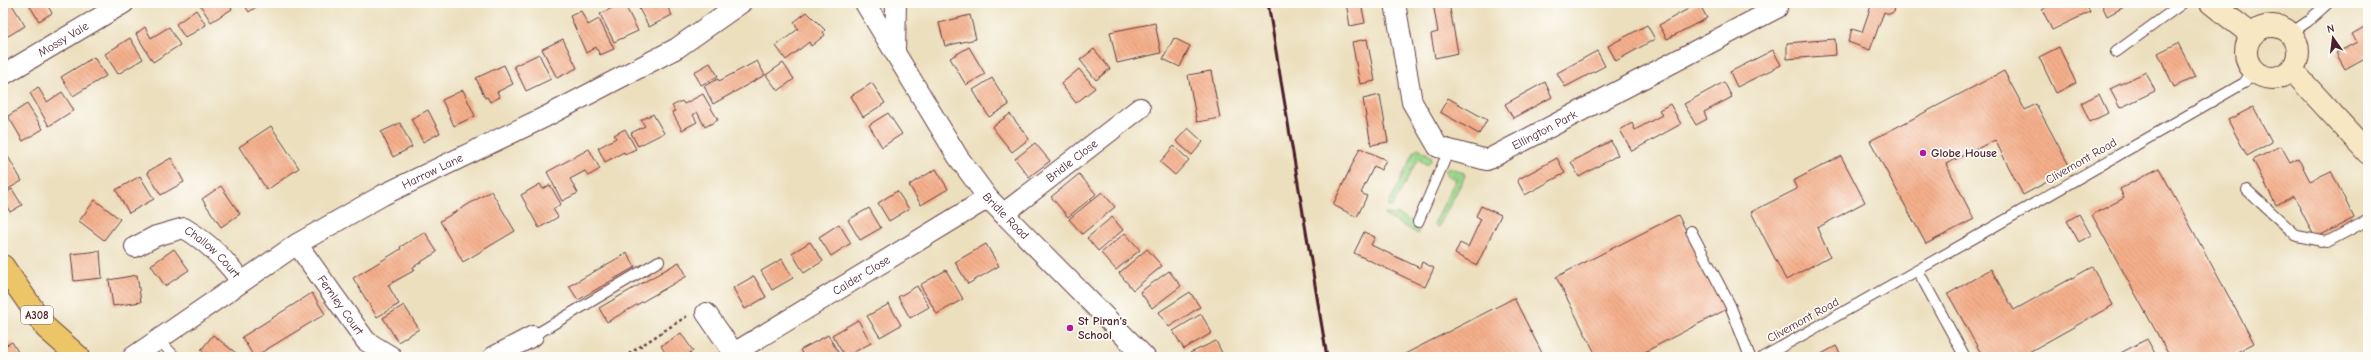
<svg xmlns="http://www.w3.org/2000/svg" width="2371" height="360" font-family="'Comic Neue',sans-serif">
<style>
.grass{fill:url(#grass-dots);stroke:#727b5b}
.building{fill:url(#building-back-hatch)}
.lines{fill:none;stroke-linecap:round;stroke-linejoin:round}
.lane-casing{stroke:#623c41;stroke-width:12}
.street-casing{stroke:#623c41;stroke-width:22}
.secondary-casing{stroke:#623c41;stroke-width:24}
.primary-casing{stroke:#623c41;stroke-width:24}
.path{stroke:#623c41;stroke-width:2.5;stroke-dasharray:3 3;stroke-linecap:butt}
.lane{stroke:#fff;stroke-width:10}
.street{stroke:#fff;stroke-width:20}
.secondary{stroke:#f7e8c3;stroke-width:22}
.primary{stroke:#ecc569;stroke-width:22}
.rail{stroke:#4a1f2b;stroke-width:3}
.poi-dot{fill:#b5179e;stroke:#fdfcf7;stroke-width:1.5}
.labels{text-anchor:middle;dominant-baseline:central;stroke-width:3.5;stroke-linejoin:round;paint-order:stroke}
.shield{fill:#fdfcf7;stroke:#806168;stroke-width:1}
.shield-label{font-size:11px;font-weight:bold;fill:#4a1f2b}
.street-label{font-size:12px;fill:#4a1f2b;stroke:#fdfcf7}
.poi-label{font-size:12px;font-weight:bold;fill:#4a1f2b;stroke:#fdfcf7;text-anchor:start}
</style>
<defs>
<pattern id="grass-dots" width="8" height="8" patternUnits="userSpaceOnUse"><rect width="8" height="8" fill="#9ad78b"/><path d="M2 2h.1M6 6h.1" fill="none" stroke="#86b878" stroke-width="1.8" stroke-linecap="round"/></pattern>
<pattern id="building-back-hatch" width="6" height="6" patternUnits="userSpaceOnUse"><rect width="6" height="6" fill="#f4af8b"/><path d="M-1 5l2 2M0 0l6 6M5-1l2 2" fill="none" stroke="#d39678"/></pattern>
</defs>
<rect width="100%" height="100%" fill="#fdfcf7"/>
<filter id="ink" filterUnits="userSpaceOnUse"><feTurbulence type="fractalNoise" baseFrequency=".025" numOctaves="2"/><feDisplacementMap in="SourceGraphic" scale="8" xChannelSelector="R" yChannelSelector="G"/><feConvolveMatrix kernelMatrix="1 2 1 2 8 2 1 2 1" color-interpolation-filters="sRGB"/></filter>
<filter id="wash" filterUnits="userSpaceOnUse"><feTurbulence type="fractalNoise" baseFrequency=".012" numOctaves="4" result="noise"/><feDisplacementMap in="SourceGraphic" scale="16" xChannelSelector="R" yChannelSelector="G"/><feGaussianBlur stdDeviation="0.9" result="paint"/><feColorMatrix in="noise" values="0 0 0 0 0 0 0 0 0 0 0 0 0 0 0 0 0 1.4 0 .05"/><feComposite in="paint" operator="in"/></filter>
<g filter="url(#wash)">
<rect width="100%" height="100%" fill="#ecdfbe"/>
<path class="grass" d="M1418 148 1432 157 1431 161 1427 165 1418 159 1392 207 1388 206 1415 150Z
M1449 167 1464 173 1465 176 1438 228 1434 224 1456 179 1446 175V169Z
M1386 214 1399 215 1418 225V234L1384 215Z"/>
<g id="blocks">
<path class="building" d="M8 3H11L25 26 3 39V6Z
M28 3H46L52 13 39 21Z
M203 3H228L232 9 211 22 200 5Z
M243 3H262L249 12Z
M622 3H624L638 31 614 42 600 14Z
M636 3H665L672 15 649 27Z
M1346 3H1361L1365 23 1350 26Z
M1433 3H1449L1458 53 1435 58 1431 34 1438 32Z
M1527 3H1539L1529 8Z
M1699 3 1707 18 1667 39 1659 25Z
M1872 3H1896L1894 12 1889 14 1884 12 1870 50 1848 42 1852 29 1862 32Z
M2054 3H2086L2090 12 2052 30 2042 9Z
M2101 3H2124L2126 6 2107 16Z
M196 10 206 25 185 38 176 24Z
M581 11 588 25 599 19 614 49 600 55 596 47 586 53 570 16Z
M807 12 825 30 823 32 825 35 811 46 809 42 786 60 776 46 798 29 794 22Z
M970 15 976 39 945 46 939 23Z
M1155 23 1161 53 1117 63 1110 32Z
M1647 25 1655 39 1616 61 1608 46Z
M2368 25V52L2364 55 2365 58 2345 69 2336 53 2357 42 2352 34Z
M145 27 151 38 169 27 180 45 153 62 136 34Z
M130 38 143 59 118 74 105 54Z
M1174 38 1190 46 1180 67 1163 59Z
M563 39 577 68 557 78 542 49Z
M1367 39 1375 81 1360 84 1352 42Z
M1835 39 1836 55 1787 59V43Z
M2178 43 2195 77 2174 87 2158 53Z
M969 47 985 74 966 85 950 58Z
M2059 47 2076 83 2056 93 2039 57Z
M1094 49 1110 69 1096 80 1080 60Z
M1773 50 1781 65 1737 87 1730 72Z
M1597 51 1605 66 1565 87 1557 73Z
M539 54 551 79 526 91 514 66Z
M94 57 106 76 73 96 61 77Z
M757 61 765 75 713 104 704 86 718 79 719 81Z
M710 63 718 76 701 85 694 72Z
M783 63 794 79 778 91 766 75Z
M504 65 513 84 497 92 500 97 490 102 487 97 485 98 476 78Z
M1079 69 1095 88 1076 103 1061 84Z
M1211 71 1220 118 1197 122 1188 75Z
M2004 71 2025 110 2036 104 2071 169 2023 195 1995 140 1946 164 1974 219 1926 244 1870 141Z
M2146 72 2155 91 2120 108 2110 89Z
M992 78 1009 105 989 117 973 90Z
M1545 82 1552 97 1513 118 1505 104Z
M1724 82 1732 97 1704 112 1707 119 1696 125 1684 104Z
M872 83 885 103 863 117 851 96Z
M38 87 47 102 62 92 74 110 49 126 30 93Z
M463 90 475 116 454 126 442 100Z
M703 94 718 120 705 127 697 112 693 115 697 122 682 130 672 112 675 111 672 106 682 101 684 104Z
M2099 94 2108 113 2090 122 2081 103Z
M1380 95 1388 142 1371 145 1363 99Z
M1448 98 1487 120 1479 134 1440 112Z
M27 104 43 129 23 141 8 116Z
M1670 104 1681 124 1632 151 1620 130 1632 123 1635 130 1662 115 1659 110Z
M2253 107 2272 142 2247 156 2228 120Z
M428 110 440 133 423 142 411 119Z
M888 113 902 134 882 147 869 125Z
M653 114 664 133 638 146 631 133 645 126 641 120Z
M1010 114 1029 139 1012 152 992 127Z
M400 123 412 147 393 157 381 132Z
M271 126 299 168 267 190 239 147Z
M1188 128 1203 142 1192 155 1176 141Z
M625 129 636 149 625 154 624 152 605 162 598 148 616 138 614 135Z
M1611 141 1618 155 1579 177 1571 162Z
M1035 143 1050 161 1029 177 1015 159Z
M1174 146 1189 160 1175 175 1160 162Z
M2281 146 2290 162 2298 158 2310 181 2331 171 2354 218 2315 238 2294 196 2276 205 2253 160Z
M3 148 22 181 3 192Z
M1360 148 1386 160 1381 170 1374 166 1361 193 1367 196 1357 217 1333 205Z
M589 149 600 169 588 176 585 171 570 179 578 193 562 201 547 172Z
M1841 156 1865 202 1817 228 1830 256 1786 280 1751 212 1797 189 1793 181Z
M171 158 184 182 161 195 147 172Z
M1557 158 1565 173 1525 195 1517 180Z
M2159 168 2254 343 2228 357H2170L2092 215 2124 198 2120 189Z
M936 169 948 189 921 205 909 185Z
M1079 174 1096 194 1068 217 1051 197Z
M140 176 154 199 129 213 116 190Z
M540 184 543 189 550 185 561 204 553 209 558 217 539 228 521 195Z
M221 186 240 214 221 227 202 199Z
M12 189 22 205 10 212 3 200V194Z
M491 191 515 231 463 262 440 221Z
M897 191 909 209 889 221 878 203Z
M1102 192 1115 207 1082 234 1069 219Z
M95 200 120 219 104 240 79 221Z
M1481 206 1501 215 1477 265 1455 254 1460 243 1468 247 1481 219 1476 216Z
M869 208 881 228 860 240 848 220Z
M2079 214 2091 235 2079 242 2067 221Z
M1678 215 1727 309 1635 357H1597L1556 277Z
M1112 217 1123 230 1098 251 1087 238Z
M839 224 851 243 831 256 819 237Z
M425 232 437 252 413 267 415 270 388 285 399 304 377 317 353 278 401 249 400 247Z
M1364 232 1375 237 1371 245 1420 268 1422 262 1434 268 1425 287 1354 253Z
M1125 233 1140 250 1116 270 1101 253Z
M810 242 823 261 804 273 792 253Z
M986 244 999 266 968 284 955 262Z
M174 249 189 270 165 286 151 265Z
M1147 249 1162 266 1133 290 1119 273Z
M100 251 102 278 74 281 71 254Z
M627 253 635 267 578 300 569 286Z
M782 259 793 278 772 290 761 271Z
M679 262 687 276 607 322 599 308Z
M2092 267 2113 305 2020 357H1983L1948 294 1991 269 2014 310Z
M946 270 963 299 937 314 920 285Z
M1169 271 1181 286 1152 308 1140 292Z
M137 275 141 302 113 306 109 280Z
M754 276 766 297 745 309 733 288Z
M917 286 929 307 910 318 898 297Z
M1190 292 1200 307 1169 327 1159 312Z
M312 293 325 314 254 357 242 337Z
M1514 298 1544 357H1399Z
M889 304 901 325 880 337 867 316Z
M404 305 419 329 398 342 383 318Z
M1201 314 1212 333 1184 349 1173 331Z
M858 320 871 343 845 357 832 335Z
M681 333 693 351 684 357H668L661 346Z
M213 335 241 357H209L201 350Z
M828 335 841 357H804L800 350Z
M2147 339 2157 357H2113Z
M1216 341 1224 357H1191L1190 353Z
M12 342 21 357H3V347Z
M1836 346 1842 357H1816Z"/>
</g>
</g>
<g filter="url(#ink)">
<use href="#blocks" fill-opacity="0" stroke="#623c41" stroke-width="1"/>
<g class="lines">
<defs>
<path id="lane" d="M2291 33 2307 22 2328 3
M2116 52 2183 3
M2247 190 2297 236 2327 242 2368 220
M1418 222 1449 150
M1691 231 1730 305 1750 357
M1918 271 1965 357
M533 336 659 261
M159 340 175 357
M1763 357C1924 268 2083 175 2244 83L2253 71"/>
<g id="street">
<path id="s1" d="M865 3 958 157 988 198 1145 357"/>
<path id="s2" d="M1395 3 1412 102 1438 147 1487 160 1777 8 1778 3"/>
<path d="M895 51 896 3"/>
<path id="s3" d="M3 75 124 3"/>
<path id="s4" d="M1003 214 1140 108"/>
<path id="s5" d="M297 244 366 341 392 357"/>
<path id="s6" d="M135 247 156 236 184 228C208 242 225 259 241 281"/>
<path id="s7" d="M706 313 734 353 988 198"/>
<path id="s8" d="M133 357 297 244 383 195 545 117 677 48 741 3"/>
<path d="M493 357 533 336"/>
</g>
<path id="secondary" d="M2211 3 2252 35
M2246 52a26 26 0 1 1 52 0a26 26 0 1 1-52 0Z
M2292 70 2368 153"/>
<path id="primary" d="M3 266 46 328 79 357"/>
</defs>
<use href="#lane" class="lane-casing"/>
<use href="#street" class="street-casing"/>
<use href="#secondary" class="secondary-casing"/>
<use href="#primary" class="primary-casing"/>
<path class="path" d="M624 357 687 316"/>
<use href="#lane" class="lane"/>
<use href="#street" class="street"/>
<use href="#secondary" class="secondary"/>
<use href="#primary" class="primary"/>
<path class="rail" d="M1268 3 1327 357"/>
</g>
</g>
<g class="poi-dot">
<circle cx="1923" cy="153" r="4"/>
<circle cx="1070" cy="328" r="4"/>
</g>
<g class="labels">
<rect class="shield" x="21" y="306" width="32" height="18" rx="3"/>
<g class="shield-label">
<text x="37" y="315">A308</text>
</g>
<g class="street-label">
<text stroke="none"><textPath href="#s3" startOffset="70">Mossy Vale</textPath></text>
<text stroke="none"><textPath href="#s2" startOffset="268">Ellington Park</textPath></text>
<text stroke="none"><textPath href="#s4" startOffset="87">Bridle Close</textPath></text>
<text transform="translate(2081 161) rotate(-30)">Clivemont Road</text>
<text stroke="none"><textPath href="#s8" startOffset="353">Harrow Lane</textPath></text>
<text stroke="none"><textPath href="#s1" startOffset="256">Bridle Road</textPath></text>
<text stroke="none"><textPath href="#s6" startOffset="90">Challow Court</textPath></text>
<text stroke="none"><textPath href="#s7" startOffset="198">Calder Close</textPath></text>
<text stroke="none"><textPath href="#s5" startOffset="75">Fernley Court</textPath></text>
<text transform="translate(1803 320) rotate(-29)">Clivemont Road</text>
</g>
<g class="poi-label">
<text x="1931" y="153">Globe House</text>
<text x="1078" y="321">St Piran's<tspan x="1078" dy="14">School</tspan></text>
</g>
</g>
<rect width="2371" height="360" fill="none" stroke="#fdfcf7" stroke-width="16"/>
<g transform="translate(2333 38) rotate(346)" stroke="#fdfcf7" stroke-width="3" paint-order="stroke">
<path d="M0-3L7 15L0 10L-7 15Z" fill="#4a1f2b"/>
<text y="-6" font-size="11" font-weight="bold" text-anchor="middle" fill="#4a1f2b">N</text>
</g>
</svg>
